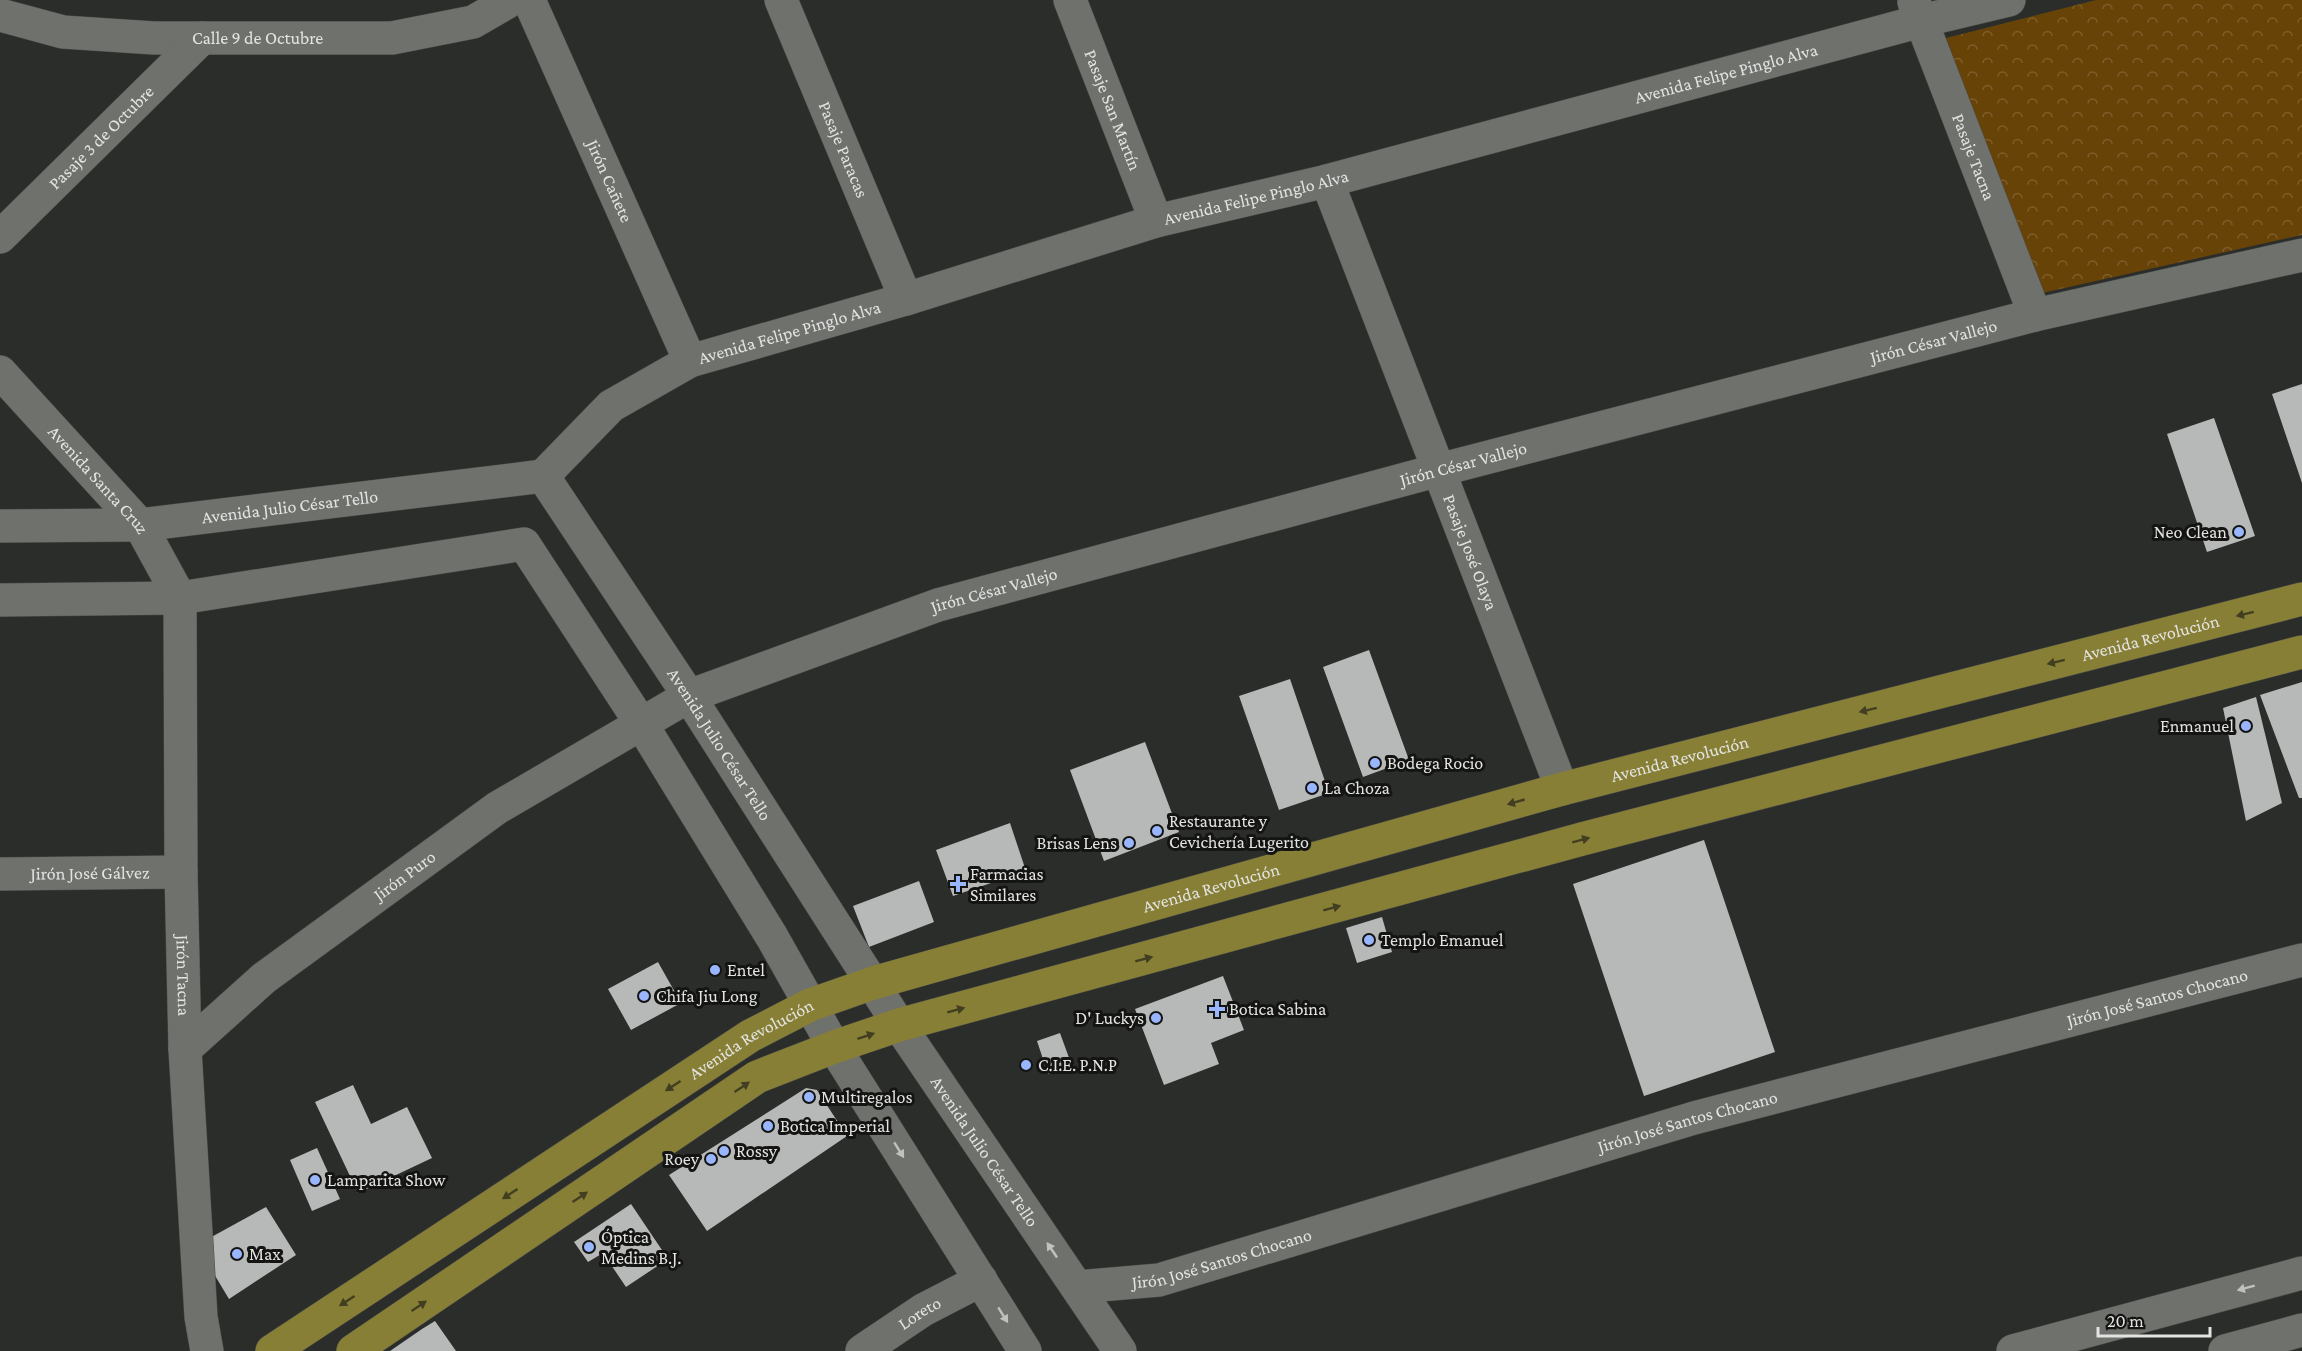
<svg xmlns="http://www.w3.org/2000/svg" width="2302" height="1351" font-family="'Crimson Pro',serif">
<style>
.park{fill:url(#park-crowns)}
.building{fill:#b6b9b7}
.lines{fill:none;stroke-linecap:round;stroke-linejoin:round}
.minor-casing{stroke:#4a4b48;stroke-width:34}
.major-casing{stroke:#4a4b48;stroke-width:34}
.minor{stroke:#6f716d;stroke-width:33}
.major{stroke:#887f36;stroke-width:33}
.oneway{fill:#423f21}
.oneway2{fill:#c0c2bf}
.poi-dot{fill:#99b5fd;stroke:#141513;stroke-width:2}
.labels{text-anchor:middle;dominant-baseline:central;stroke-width:6;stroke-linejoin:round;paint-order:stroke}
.street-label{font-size:18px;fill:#e3e4e2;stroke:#141513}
.poi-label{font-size:18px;fill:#e3e4e2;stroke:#141513;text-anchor:start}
</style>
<defs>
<pattern id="park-crowns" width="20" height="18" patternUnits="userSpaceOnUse" patternTransform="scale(1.5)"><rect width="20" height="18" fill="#684307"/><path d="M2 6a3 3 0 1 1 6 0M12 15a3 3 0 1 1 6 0" fill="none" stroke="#7d5e2b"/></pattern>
</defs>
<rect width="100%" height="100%" fill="#2b2d2a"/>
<path class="park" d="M2096 0H2302V235L2042 293 1946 38Z"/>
<path class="building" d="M2302 384V483L2272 394Z
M2214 418 2255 536 2207 552 2167 434Z
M1369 650 1409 760 1363 777 1323 667Z
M1290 679 1329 793 1279 810 1239 696Z
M2302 682V798H2299L2260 695Z
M2256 697 2282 803 2246 821 2223 708Z
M1145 742 1179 832 1104 861 1070 770Z
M1010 823 1026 871 953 896 936 850Z
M1704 840 1775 1052 1644 1096 1573 884Z
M919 881 934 922 869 947 853 906Z
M1382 917 1392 952 1357 963 1346 928Z
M658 962 681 1003 631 1030 608 989Z
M1223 976 1244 1030 1211 1043 1219 1064 1164 1085 1135 1009Z
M1060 1033 1072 1066 1048 1074 1037 1041Z
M353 1085 371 1124 407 1107 432 1158 358 1193 315 1102Z
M806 1088 817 1090 847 1136 707 1231 669 1175Z
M317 1148 340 1199 312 1211 290 1160Z
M631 1204 668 1259 626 1287 603 1253 588 1262 574 1242Z
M266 1207 296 1255 229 1299 214 1274 206 1240Z
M435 1321 456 1351H390L422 1329Z"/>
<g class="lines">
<defs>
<g id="minor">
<path id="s1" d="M529 0 690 361"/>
<path id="s2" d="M781 0 906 299"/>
<path id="s3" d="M1070 0 1156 221"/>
<path id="s4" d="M1914 2 2035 315"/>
<path id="s5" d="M0 15 63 32 154 38H392L473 22 511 0"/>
<path id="s6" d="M1327 181 1562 789"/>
<path id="s7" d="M0 237 202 38"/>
<path id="s8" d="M0 372 140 525 180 598 181 872 185 1049 201 1317 207 1351"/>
<path id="s9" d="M543 476 611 406 690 361 906 299 1156 221 1327 181 1921 21 2009 0"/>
<path id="s10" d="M0 526 140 525 543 476 689 696 899 1025 1120 1351"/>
<path d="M0 600 180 598 524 544 642 725 772 937 834 1047 1025 1351"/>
<path id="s11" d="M0 874 181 872"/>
<path id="s12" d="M185 1049 264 978 497 808 689 696 938 605 1439 470 2035 315 2302 255"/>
<path id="s13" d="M1077 1287 1159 1280 1694 1118 2302 960"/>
<path id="s14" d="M862 1351 923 1310 981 1280"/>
<path d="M2013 1351 2302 1273"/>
<path d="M2225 1351 2302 1330"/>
</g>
<g id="major">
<path id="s15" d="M272 1351 750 1036 810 1005 873 983 1562 789 2302 599"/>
<path d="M353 1351 757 1077 834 1047 899 1025 1582 839 2302 652"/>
</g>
</defs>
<use href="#minor" class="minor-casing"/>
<use href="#major" class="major-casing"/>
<use href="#minor" class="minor"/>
<use href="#major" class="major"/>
</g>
<defs><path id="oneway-solid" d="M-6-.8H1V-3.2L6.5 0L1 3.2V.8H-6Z" transform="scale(1.5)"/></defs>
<g class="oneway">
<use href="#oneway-solid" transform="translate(2245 614) rotate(166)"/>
<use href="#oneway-solid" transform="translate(2056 662) rotate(166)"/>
<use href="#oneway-solid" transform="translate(1868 710) rotate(166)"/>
<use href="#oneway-solid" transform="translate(1516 802) rotate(164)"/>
<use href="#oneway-solid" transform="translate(1581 840) rotate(-15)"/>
<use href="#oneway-solid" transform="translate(1332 908) rotate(-15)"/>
<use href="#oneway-solid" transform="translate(1144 959) rotate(-15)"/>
<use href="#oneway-solid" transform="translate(956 1010) rotate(-15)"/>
<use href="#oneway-solid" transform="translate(866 1036) rotate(-18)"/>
<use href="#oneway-solid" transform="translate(673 1086) rotate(147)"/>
<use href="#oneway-solid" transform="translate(742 1087) rotate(-34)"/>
<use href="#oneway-solid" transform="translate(510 1194) rotate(147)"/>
<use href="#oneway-solid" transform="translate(580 1197) rotate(-34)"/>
<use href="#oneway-solid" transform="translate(347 1301) rotate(147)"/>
<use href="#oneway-solid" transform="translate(419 1306) rotate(-34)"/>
</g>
<g class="oneway2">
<use href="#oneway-solid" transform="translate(899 1150) rotate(58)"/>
<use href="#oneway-solid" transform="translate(1052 1250) rotate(-124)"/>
<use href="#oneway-solid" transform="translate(2246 1288) rotate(165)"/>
<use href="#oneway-solid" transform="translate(1003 1315) rotate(58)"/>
</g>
<g class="poi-dot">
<circle cx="2239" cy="532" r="6"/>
<circle cx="2246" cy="726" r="6"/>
<circle cx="1375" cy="763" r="6"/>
<circle cx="1312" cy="788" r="6"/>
<circle cx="1157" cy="831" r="6"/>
<circle cx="1129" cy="843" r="6"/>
<path d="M955 875h6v6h6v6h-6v6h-6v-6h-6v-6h6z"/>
<circle cx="1369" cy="940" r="6"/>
<circle cx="715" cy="970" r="6"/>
<circle cx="644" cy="996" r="6"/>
<path d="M1214 1000h6v6h6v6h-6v6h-6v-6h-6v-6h6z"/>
<circle cx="1156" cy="1018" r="6"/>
<circle cx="1026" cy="1065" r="6"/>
<circle cx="809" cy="1097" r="6"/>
<circle cx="768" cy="1126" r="6"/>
<circle cx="724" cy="1151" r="6"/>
<circle cx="711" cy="1159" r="6"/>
<circle cx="315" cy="1180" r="6"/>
<circle cx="589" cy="1247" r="6"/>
<circle cx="237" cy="1254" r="6"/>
</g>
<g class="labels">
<g class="street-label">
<text stroke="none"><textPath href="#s5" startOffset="260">Calle 9 de Octubre</textPath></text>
<text stroke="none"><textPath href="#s9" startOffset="1264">Avenida Felipe Pinglo Alva</textPath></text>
<text stroke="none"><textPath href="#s3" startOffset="118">Pasaje San Martín</textPath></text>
<text stroke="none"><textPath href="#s7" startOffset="142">Pasaje 3 de Octubre</textPath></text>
<text stroke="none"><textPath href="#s2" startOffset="162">Pasaje Paracas</textPath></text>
<text stroke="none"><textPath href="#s4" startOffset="166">Pasaje Tacna</textPath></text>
<text stroke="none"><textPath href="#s1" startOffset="198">Jirón Cañete</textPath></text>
<text stroke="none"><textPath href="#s9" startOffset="778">Avenida Felipe Pinglo Alva</textPath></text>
<text stroke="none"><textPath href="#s9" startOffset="292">Avenida Felipe Pinglo Alva</textPath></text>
<text stroke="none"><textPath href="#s12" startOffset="1912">Jirón César Vallejo</textPath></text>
<text stroke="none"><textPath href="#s12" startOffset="1426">Jirón César Vallejo</textPath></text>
<text stroke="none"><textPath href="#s8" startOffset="146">Avenida Santa Cruz</textPath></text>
<text stroke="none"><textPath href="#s10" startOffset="291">Avenida Julio César Tello</textPath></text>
<text stroke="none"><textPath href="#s6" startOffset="398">Pasaje José Olaya</textPath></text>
<text stroke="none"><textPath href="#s12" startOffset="940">Jirón César Vallejo</textPath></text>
<text stroke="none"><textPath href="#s15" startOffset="2030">Avenida Revolución</textPath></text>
<text stroke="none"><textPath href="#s10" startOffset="867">Avenida Julio César Tello</textPath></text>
<text stroke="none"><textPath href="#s15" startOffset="1544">Avenida Revolución</textPath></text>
<text stroke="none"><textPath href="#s11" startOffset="90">Jirón José Gálvez</textPath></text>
<text stroke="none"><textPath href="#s12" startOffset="280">Jirón Puro</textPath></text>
<text stroke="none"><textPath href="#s15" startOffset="1058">Avenida Revolución</textPath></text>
<text stroke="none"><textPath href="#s8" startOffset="668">Jirón Tacna</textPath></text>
<text stroke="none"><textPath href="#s13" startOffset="1120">Jirón José Santos Chocano</textPath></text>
<text stroke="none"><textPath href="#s15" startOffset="572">Avenida Revolución</textPath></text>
<text stroke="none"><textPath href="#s13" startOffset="634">Jirón José Santos Chocano</textPath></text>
<text stroke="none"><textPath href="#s10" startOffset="1353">Avenida Julio César Tello</textPath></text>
<text stroke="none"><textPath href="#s13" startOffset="148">Jirón José Santos Chocano</textPath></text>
<text stroke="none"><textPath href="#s14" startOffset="69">Loreto</textPath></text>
</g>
<g class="poi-label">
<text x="2227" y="532" text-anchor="end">Neo Clean</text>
<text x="2234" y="726" text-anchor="end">Enmanuel</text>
<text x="1387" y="763">Bodega Rocio</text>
<text x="1324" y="788">La Choza</text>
<text x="1169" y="821">Restaurante y<tspan x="1169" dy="21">Cevichería Lugerito</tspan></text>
<text x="1117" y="843" text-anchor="end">Brisas Lens</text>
<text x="970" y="874">Farmacias<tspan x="970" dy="21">Similares</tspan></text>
<text x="1381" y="940">Templo Emanuel</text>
<text x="727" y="970">Entel</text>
<text x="656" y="996">Chifa Jiu Long</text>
<text x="1229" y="1009">Botica Sabina</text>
<text x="1144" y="1018" text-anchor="end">D' Luckys</text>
<text x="1038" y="1065">C.I.E. P.N.P</text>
<text x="821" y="1097">Multiregalos</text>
<text x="780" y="1126">Botica Imperial</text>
<text x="736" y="1151">Rossy</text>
<text x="699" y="1159" text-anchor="end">Roey</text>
<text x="327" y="1180">Lamparita Show</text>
<text x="601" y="1237">Óptica<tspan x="601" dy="21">Medins B.J.</tspan></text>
<text x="249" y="1254">Max</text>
</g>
</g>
<path d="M2098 1327v9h112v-9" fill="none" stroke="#e3e4e2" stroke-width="3"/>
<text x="2107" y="1327" font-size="18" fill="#e3e4e2" stroke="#141513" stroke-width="4.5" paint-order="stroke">20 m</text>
</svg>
